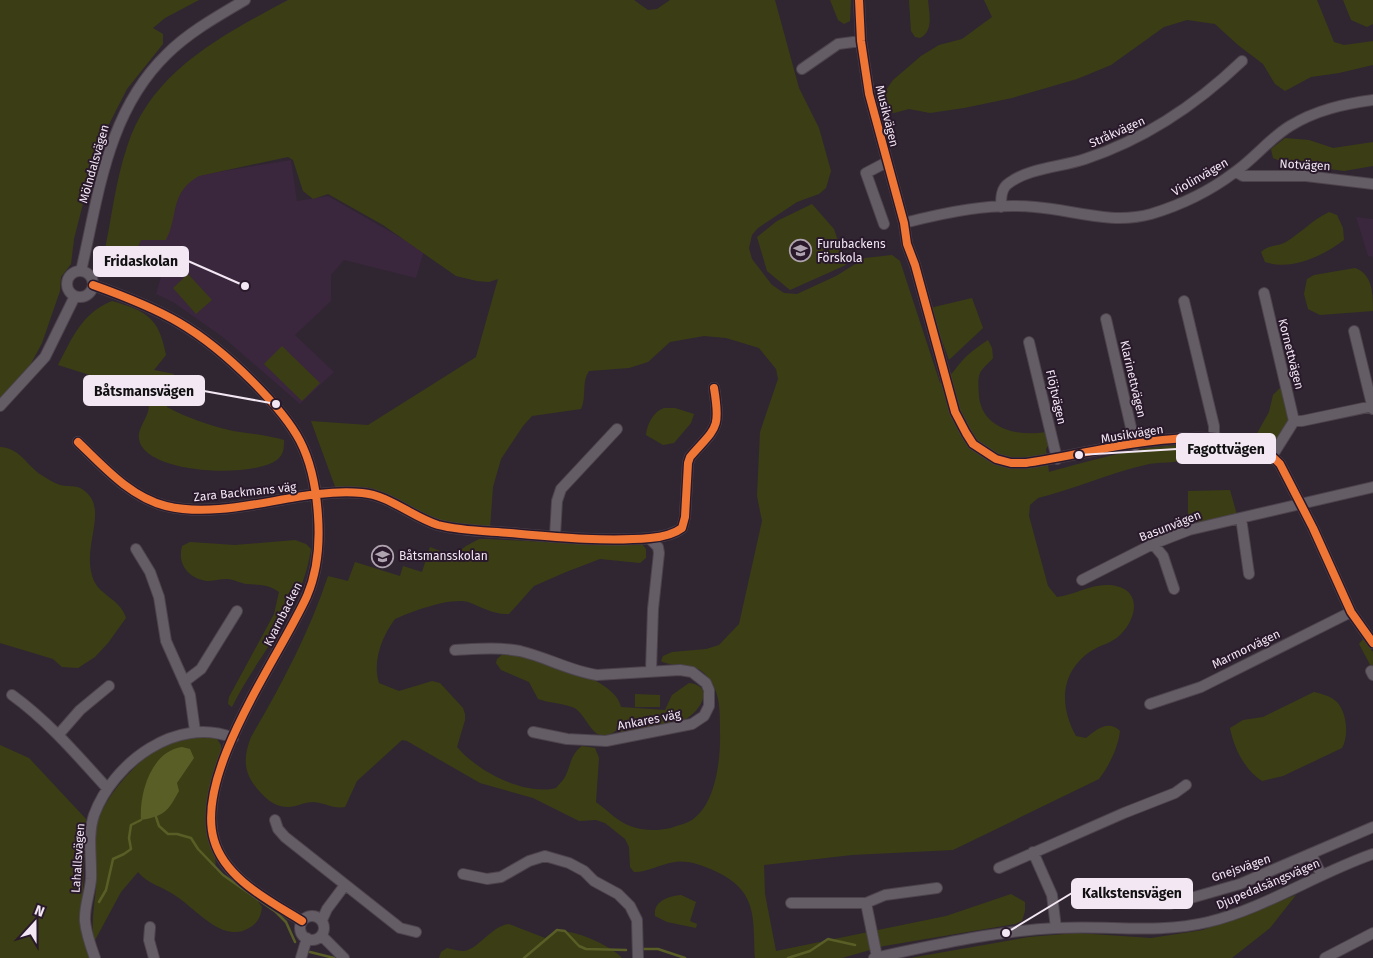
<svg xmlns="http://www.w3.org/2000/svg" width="1373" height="958" font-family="'Fira Sans',sans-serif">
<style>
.built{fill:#3a263d}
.green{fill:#3b3e14}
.water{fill:#595e27}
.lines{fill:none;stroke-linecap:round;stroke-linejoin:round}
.stream{stroke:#595e27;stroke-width:2.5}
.minor-casing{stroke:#4c434d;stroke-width:12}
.minor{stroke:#655d66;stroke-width:10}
.cycleway-casing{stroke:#29192b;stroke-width:11}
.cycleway{stroke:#f07635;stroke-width:8}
.labels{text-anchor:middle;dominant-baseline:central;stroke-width:4;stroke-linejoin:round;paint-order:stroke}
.street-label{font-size:12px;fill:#f3e7f4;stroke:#29192b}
.poi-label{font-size:12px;fill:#f3e7f4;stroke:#29192b;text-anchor:start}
.leader{fill:none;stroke:#f3e7f4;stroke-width:2}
.callout-dot{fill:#f3e7f4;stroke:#29192b;stroke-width:2}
.callout{fill:#f3e7f4;stroke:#f3e7f4;stroke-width:2}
.callout-label{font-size:14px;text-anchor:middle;font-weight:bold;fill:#111}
</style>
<rect width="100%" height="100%" fill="#302631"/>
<path class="built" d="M291 160 297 201 328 196 424 251 416 278 344 260 331 275V301L295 335 334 372 300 404 224 338 173 302 156 294 163 270 133 262 141 238 177 182 198 175Z
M1356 217 1373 219V257L1368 256Z"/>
<path class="green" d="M0 0H199L165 18 153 28 163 34V44L127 89 105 132 92 168 74 239 71 264 61 277 60 291 42 343 27 371 0 400Z
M288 0H634L648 10 657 9 670 0H775L799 88 819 128 831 171 826 188 819 194 797 202 758 228 752 235 749 248 752 259 772 285 784 293 797 294 836 276 865 258 892 255 900 261 940 383C952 376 954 370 962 361 970 352 979 346 988 340L992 348 993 358C989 363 982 368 980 373 977 380 979 390 979 397 983 429 1018 437 1046 432L1051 441 1046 449 1049 472C1098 459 1148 443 1199 445L1203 449C1190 465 1167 461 1149 464 1111 472 1075 489 1038 498L1030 505 1029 516 1048 586 1057 597C1074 595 1091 584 1109 585 1141 587 1139 615 1121 634 1113 643 1100 645 1091 651 1060 672 1059 705 1076 736L1086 738C1096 730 1108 719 1120 731 1118 748 1109 766 1099 779L953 850 852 855 764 865 765 894 776 951 946 916 1011 894 1025 902V911L1022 921 1015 924 884 946 842 958H755C753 917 758 891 715 871 703 866 689 860 675 862 660 864 649 872 634 872L630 867 629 847 625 839 605 823 596 820 579 821 533 798 480 783 407 741 402 740 357 781 345 807C333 809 325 803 314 802 303 802 297 807 288 807 277 807 268 801 261 793 244 775 242 760 251 737 282 684 309 633 328 576L348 581 355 562 400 576 403 566 422 572 430 547 453 556 466 546 479 539H487L581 544H642L646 549V558L640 563 600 559 566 572 534 586 509 614C494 615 482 607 468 602 450 597 413 611 395 619 382 636 372 662 379 683L399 691 432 681 440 683 463 708 465 714V720L457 747C477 771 524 796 556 788 559 784 564 780 566 775 571 764 571 754 582 746L595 748 599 758 596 802C606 809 618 822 630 826 642 831 658 831 671 828 678 825 686 824 692 820 716 804 721 758 720 732 720 709 721 690 704 673 693 662 673 668 661 661L663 656 672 652 706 649 719 645 739 624 762 521 757 496 760 432 778 379 776 369 759 348 726 338 704 336 670 342 648 362 629 368 589 371C581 383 587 396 581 409L532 416 523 426 501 459 493 487 490 528 430 519 372 488 360 487 337 492 311 421 368 425 476 357 498 279 489 282 477 281 456 276 383 225 328 194 313 199 303 191 293 160 288 157 199 176C169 193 179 215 166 240H141L126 276C115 273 107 271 103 259 111 223 115 182 127 147 151 71 223 35 288 0Z
M830 0H851L850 21 844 24 838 20Z
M909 0H928C929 13 934 31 920 38L915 37 911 31Z
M984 0H1317L1334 42 1344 45 1373 41V65L1339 73 1311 77 1285 91 1275 84 1263 64 1238 45 1215 24 1187 20 1164 27 1111 65 1077 79 1012 98 964 108 930 113 909 109 894 113 884 110 882 96 893 80 921 56 939 45 962 39 992 17Z
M1343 0H1373V24L1367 27 1351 20Z
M1285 138 1309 140 1333 148 1373 142V166L1344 171 1285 163 1273 158 1271 149Z
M812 204 834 229 846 265 790 290 767 271 757 237 777 221Z
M1329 212 1337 215 1343 228 1344 240C1323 256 1291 271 1265 262L1261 252C1269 244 1278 247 1286 242 1302 232 1311 221 1329 212Z
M1355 268C1373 274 1373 295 1373 311L1320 315 1308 309 1304 294 1307 279 1314 275Z
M188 274 212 300 196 314 173 288Z
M972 298 983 328 949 360 930 308Z
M112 301C147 311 159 318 166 355L154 370 174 374 168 387 167 407C187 418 211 426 233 431 251 434 267 435 284 440 284 447 284 453 279 458 259 479 144 475 139 439 137 429 148 418 149 407L137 390 58 365C73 337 81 314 112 301Z
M282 346 320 383 302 401 264 364Z
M1281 387 1290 422 1269 449 1259 443 1255 437 1269 412 1273 395Z
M664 408H675L694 414 691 423 674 443 663 445 646 435C647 424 653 412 664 408Z
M0 447C21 448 27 467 43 476 48 479 54 483 60 485 67 487 76 485 82 489 112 508 79 547 94 581 101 596 121 600 126 618L108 643 95 657 78 668 62 667 53 659 0 643Z
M1230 490 1237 515 1188 525V491Z
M295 540 306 544 311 549C301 614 259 652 232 707L228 704 229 697 274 614 279 592C268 584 259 585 246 584 240 583 233 579 227 579 220 579 214 581 207 581 189 578 177 565 182 546L190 542 235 545Z
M1363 639 1373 652V670L1359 644Z
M505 652C533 656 616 677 621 707L665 710 672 695 689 683C717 686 699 714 682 721L677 719 675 723 623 734 617 730C591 749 589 713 572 707 562 703 549 703 538 699L529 682 501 670 496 663 497 659Z
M1314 692C1322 694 1331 696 1337 702 1347 713 1349 736 1342 748L1283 776 1262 781C1244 769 1234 748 1230 728L1243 720 1263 717Z
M635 694 660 695V707H635Z
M206 736 217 739 221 745V754C212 777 203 803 206 829 209 844 218 854 215 869L257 900 262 907C261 916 258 923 249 928 223 944 196 909 176 896 164 887 147 884 138 872L121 892 94 942C91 923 94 908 96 889 97 868 92 845 97 824 105 794 146 749 176 739 185 737 197 737 206 736Z
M0 745 29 758 86 819 81 933 90 958H0Z
M681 895 696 902 690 921 697 924 696 928 667 922 655 916C653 901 669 896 681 895Z
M1296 895 1270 928 1232 958H910L1029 937 1077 933 1151 938 1203 930Z
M509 924 545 938C547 937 551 933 555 932 571 927 612 946 622 958H439L441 952 447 948C452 949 459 951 464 951 479 949 491 926 509 924Z"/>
<path class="water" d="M182 747 190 749 194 758 177 783 179 791C168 811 165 816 141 820 139 794 151 751 182 747Z"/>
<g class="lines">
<path class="stream" d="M156 817 159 826 168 834H177L191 838 198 849 223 875 276 912 286 922 295 942
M99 902 106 890 113 859 124 854 131 849 129 838 131 825 141 820
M641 949H658L685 958
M310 952 334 958
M524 958 557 930 565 931 579 946 586 949 626 950
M788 958 810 951 828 939 855 945"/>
<defs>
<path id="minor" d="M859 0 861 41 869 94 904 223 907 244 915 265 955 412 966 433 973 444 996 459 1011 463H1026C1090 455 1231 410 1280 464L1313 528 1351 612 1373 643
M802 69 838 44 861 41
M1236 172 1243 176H1306L1373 184
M1001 207C1001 198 1001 188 1009 183 1029 168 1061 167 1085 159 1146 139 1196 105 1242 61
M904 223C947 212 990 203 1035 207 1074 210 1111 225 1151 214 1181 205 1210 191 1235 172 1255 158 1270 138 1290 126 1316 110 1344 104 1373 100
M884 224 866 173 887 162
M67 284a13 13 0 1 1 26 0a13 13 0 1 1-26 0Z
M81 271C99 194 107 112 167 54 189 32 218 16 245 0
M93 285C163 310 199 328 252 381 296 425 314 452 318 516 320 544 318 570 307 596 280 656 194 773 214 840 225 879 270 901 302 921
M1264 293 1294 421
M1184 301 1214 426V438
M1106 319 1135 445
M1354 331 1373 409
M1029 342 1057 459
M0 406 45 357 75 296
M1294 421H1302L1373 406
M78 442C103 466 130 497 166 506 229 521 298 487 362 493 389 495 412 517 438 525 461 531 486 531 510 533 555 537 605 542 650 538 661 537 673 535 682 528L685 517 688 463 690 457C716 427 721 430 714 388
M1272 456 1294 421
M1241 518 1249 574
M555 536 557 501 561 489 617 429
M649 538 658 547 659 553 653 609 651 671
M1153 544 1163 556 1174 589
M136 549 150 572 159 597 166 641 190 695 195 731
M1082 580 1153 544 1189 530 1373 487
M455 650C476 649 498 647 520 651 546 657 570 671 597 675L680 670 692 672 706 683 709 690V706L704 716 692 724 606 741 567 739 533 732
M1371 671 1373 675
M184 682 201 669 237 611
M12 695C48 721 77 755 107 788
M1150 704 1201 687 1351 612
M59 734 80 710 109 686
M275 820 278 829 285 837 400 928 416 932
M1033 852 1052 895 1056 928
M1311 854 1321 874
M999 868 1124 813 1175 793 1186 785
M463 874 487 879 501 877 529 861 545 856 569 863 584 871 594 881 618 894 630 906 637 920 638 958
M791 903H866L885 895 937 888
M866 903 877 957
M1117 903 1170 904 1240 884 1373 827
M300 928a12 12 0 1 1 24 0a12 12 0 1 1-24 0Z
M322 920 327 909 345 885
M150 927 149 940 154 958
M322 936 344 958
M95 958C91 947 86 933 85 921 84 907 90 893 91 879 92 858 87 836 94 815 113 763 177 715 233 738
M301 958 307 938
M874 958C934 945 996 931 1057 928 1108 925 1158 934 1208 922 1263 909 1318 873 1373 854
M1325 958 1373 933"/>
</defs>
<use href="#minor" class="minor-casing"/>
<use href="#minor" class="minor"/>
<defs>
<path id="cycleway" d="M859 0 861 41 869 94 904 223 907 244 915 265 955 412 966 433 973 444 996 459 1011 463H1026C1090 455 1231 410 1280 464L1313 528 1351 612 1373 643
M93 285C163 310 199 328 252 381 296 425 314 452 318 516 320 544 318 570 307 596 280 656 194 773 214 840 225 879 270 901 302 921
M78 442C103 466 130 497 166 506 229 521 298 487 362 493 389 495 412 517 438 525 461 531 486 531 510 533 555 537 605 542 650 538 661 537 673 535 682 528L685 517 688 463 690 457C716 427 721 430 714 388"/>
</defs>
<use href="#cycleway" class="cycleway-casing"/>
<use href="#cycleway" class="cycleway"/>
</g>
<defs>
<symbol id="school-ring" viewBox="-11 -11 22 22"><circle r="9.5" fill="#29192b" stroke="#afa3b0" stroke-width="1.5"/><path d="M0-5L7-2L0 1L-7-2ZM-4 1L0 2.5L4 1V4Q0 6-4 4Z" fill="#afa3b0"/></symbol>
</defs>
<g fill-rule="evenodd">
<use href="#school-ring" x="788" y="238" width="25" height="25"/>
<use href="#school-ring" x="370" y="544" width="25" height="25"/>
</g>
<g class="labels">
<g class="street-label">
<text transform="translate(887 116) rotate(76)">Musikvägen</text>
<text transform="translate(1117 132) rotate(-24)">Stråkvägen</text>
<text transform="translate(94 164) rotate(-74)">Mölndalsvägen</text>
<text transform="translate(1305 165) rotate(3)">Notvägen</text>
<text transform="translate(1200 177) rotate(-30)">Violinvägen</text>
<text transform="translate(1291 354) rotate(76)">Kornettvägen</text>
<text transform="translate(1133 379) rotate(77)">Klarinettvägen</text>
<text transform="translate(1056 397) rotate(77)">Flöjtvägen</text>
<text transform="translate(1132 434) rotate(-9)">Musikvägen</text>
<text transform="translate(245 492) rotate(-6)">Zara Backmans väg</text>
<text transform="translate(1170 526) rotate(-21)">Basunvägen</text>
<text transform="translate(283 614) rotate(-63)">Kvarnbacken</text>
<text transform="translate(1246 649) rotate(-26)">Marmorvägen</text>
<text transform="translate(649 720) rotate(-11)">Ankares väg</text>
<text transform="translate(78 858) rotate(-86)">Lahallsvägen</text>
<text transform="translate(1241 868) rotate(-19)">Gnejsvägen</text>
<text transform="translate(1268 884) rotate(-23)">Djupedalsängsvägen</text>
</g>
<g class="poi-label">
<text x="817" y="244">Furubackens<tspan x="817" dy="14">Förskola</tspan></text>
<text x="399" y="556">Båtsmansskolan</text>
</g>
</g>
<path class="leader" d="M245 286L188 261M276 404L204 391M1079 455L1177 449M1006 933L1072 893"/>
<g class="callout-dot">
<circle cx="245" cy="286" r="5"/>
<circle cx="276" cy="404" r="5"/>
<circle cx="1079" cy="455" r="5"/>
<circle cx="1006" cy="933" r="5"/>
</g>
<g class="callout">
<rect x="94" y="247" width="94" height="29" rx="5"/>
<rect x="84" y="376" width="120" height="29" rx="5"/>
<rect x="1177" y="434" width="98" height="29" rx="5"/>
<rect x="1072" y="879" width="120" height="29" rx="5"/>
</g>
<g class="callout-label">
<text x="141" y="266">Fridaskolan</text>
<text x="144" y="396">Båtsmansvägen</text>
<text x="1226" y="454">Fagottvägen</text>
<text x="1132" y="898">Kalkstensvägen</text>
</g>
<g transform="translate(35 923) rotate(21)" stroke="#29192b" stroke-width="4" paint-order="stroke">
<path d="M0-4L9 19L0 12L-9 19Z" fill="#f3e7f4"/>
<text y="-8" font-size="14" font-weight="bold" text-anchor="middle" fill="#f3e7f4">N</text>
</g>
</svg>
